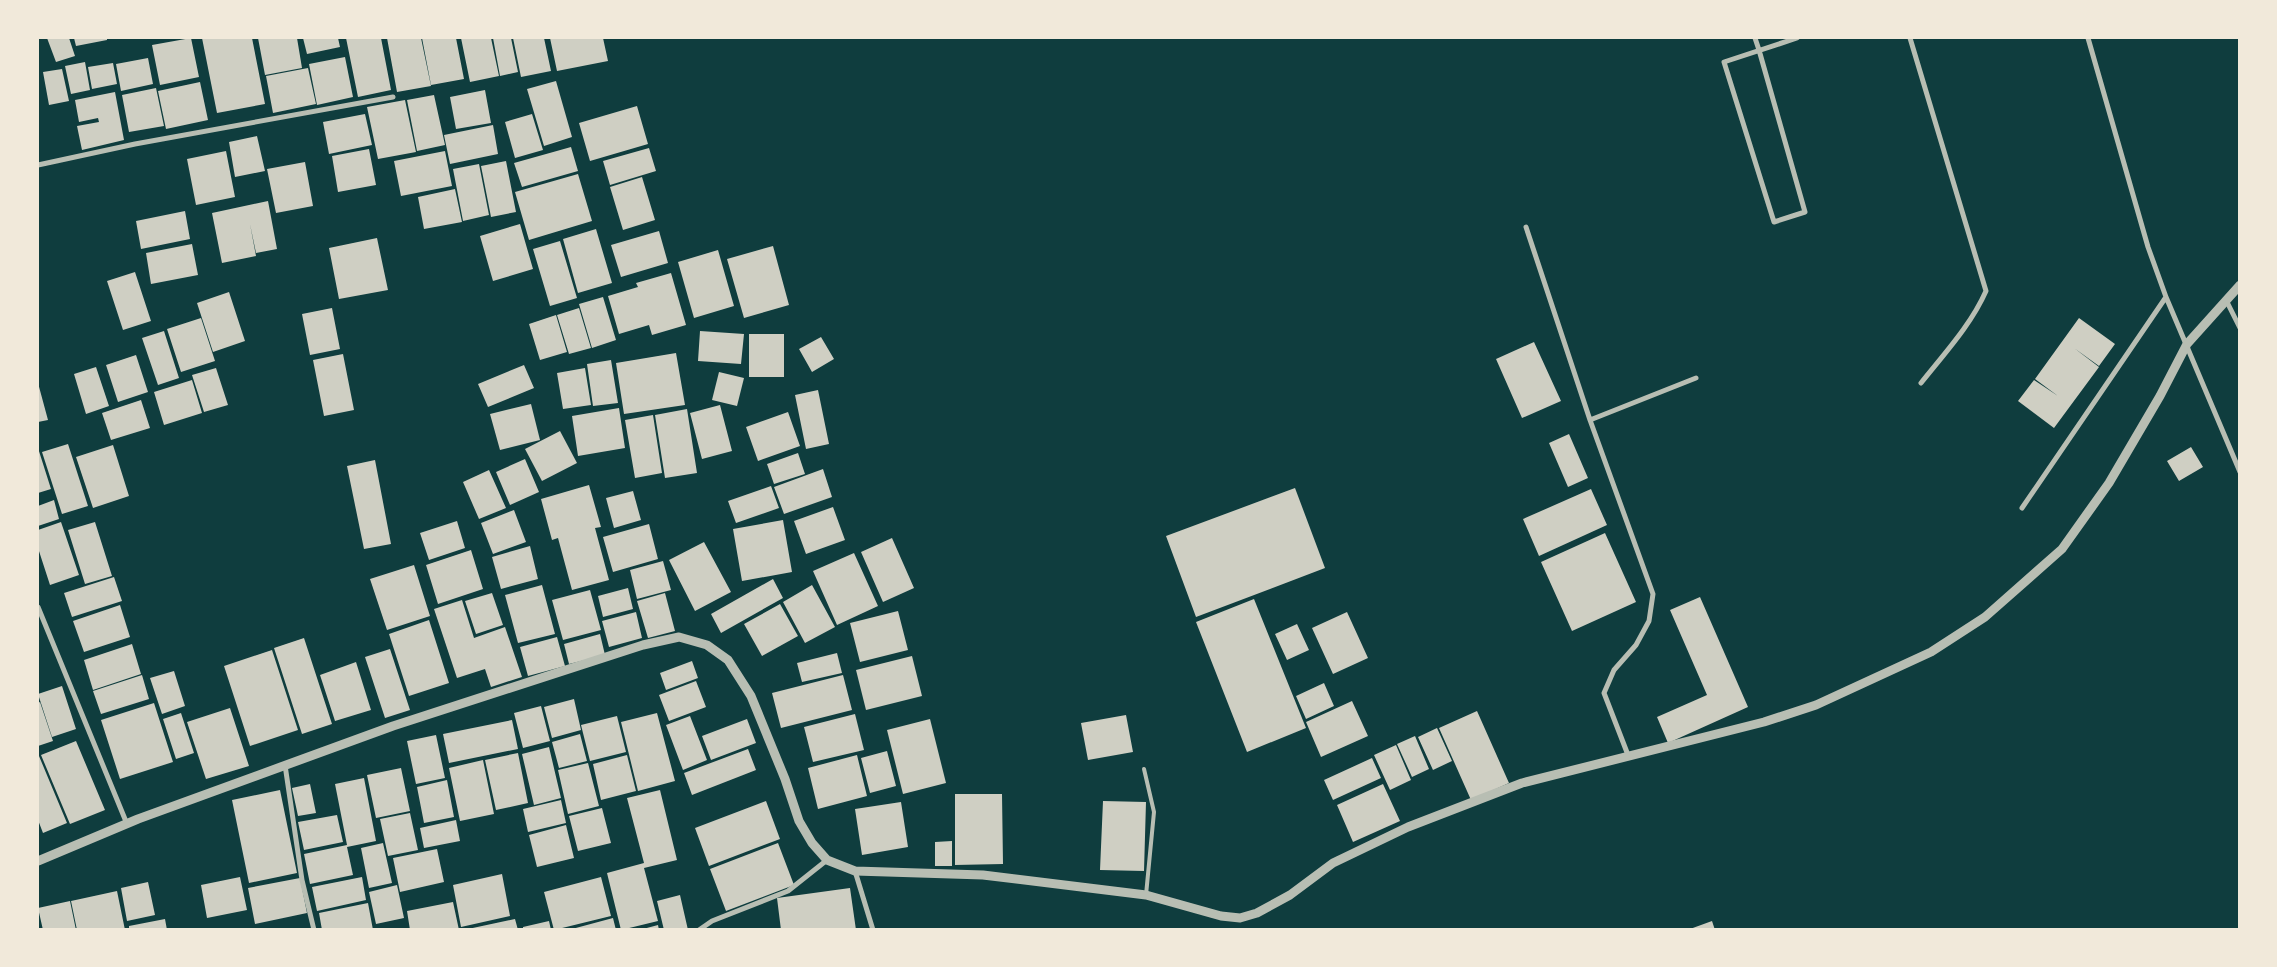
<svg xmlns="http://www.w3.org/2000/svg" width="2277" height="967" font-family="'Varela Round',sans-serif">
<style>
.building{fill:#cfcfc3}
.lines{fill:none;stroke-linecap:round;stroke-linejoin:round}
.service{stroke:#b8beb3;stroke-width:4}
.minor{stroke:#b8beb3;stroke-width:5}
.tertiary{stroke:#b8beb3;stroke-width:9}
</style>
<rect width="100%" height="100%" fill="#0f3d3e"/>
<path class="building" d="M47 38H69L75 56 56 62Z
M74 38H107V40L76 46Z
M191 38 199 77 160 85 152 45Z
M202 38H252L265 104 217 113Z
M258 38H297L302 68 265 75Z
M303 38H338L340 47 307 54Z
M346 38H381L391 90 358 97Z
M387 38H421L431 86 397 92Z
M422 38H456L464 79 431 85Z
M461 38H491L499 76 470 82Z
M493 38H511L518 72 500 76Z
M513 38H544L551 71 521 77Z
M550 38H603L608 61 557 71Z
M345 57 353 97 317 105 309 64Z
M148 58 153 84 121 91 116 64Z
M85 62 90 90 71 94 65 66Z
M113 63 117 84 92 89 88 67Z
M308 68 316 104 273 113 266 76Z
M62 69 69 101 49 105 43 72Z
M556 81 572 137 544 146 527 89Z
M200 82 208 120 166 129 158 91Z
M156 88 164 126 129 132 122 95Z
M485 90 491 123 456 129 450 97Z
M115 92 124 140 82 150 77 126 99 122 98 118 79 122 75 100Z
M434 95 445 145 417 151 407 100Z
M405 100 416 152 378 159 367 107Z
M637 106 648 144 590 161 579 123Z
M365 114 372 145 329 154 323 122Z
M532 114 543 150 515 158 505 122Z
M493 125 498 154 450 164 444 135Z
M257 136 265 171 235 177 229 142Z
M571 147 578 171 522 187 514 163Z
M649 148 656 171 610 185 603 161Z
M369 149 376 185 338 192 332 156Z
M226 151 235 197 196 205 187 159Z
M445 151 452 186 401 196 394 161Z
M506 161 516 212 491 217 481 166Z
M305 162 313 206 276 213 267 169Z
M479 164 489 215 463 221 453 169Z
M578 174 592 221 529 240 515 192Z
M642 177 655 220 623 230 610 187Z
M455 189 462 222 424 229 418 197Z
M268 201 277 249 256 253 250 224 256 256 222 263 212 213Z
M185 211 190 239 141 249 136 221Z
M520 224 533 269 493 281 480 236Z
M596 229 612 283 578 293 563 239Z
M659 231 668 263 621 277 611 245Z
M377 238 388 290 339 299 329 248Z
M560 241 577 298 550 306 533 249Z
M192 244 198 275 151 284 146 253Z
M773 246 789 305 744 318 727 259Z
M718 250 734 306 694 318 678 262Z
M135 272 151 321 123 330 107 281Z
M671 273 686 325 652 335 649 325 619 334 608 296 638 287 636 283Z
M229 292 245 341 213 352 197 303Z
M603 297 616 340 592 348 579 304Z
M332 308 340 349 310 355 302 314Z
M579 308 591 348 569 354 557 315Z
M556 315 567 352 540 360 529 324Z
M201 318 215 361 181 372 167 329Z
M2079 318 2115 344 2099 366 2074 348 2099 367 2054 428 2018 401 2034 380 2058 396 2035 379Z
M164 331 179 378 158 385 142 338Z
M700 331 744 334 741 364 698 361Z
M749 334H784V377H749Z
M821 337 834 359 812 372 799 349Z
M1534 342 1561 401 1522 418 1496 359Z
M676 353 685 405 624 414 616 363Z
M343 354 354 410 324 416 313 360Z
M136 355 148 392 118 402 106 365Z
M611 360 618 403 593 406 587 364Z
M524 365 534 388 488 407 478 384Z
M96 367 109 406 86 414 74 374Z
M216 368 228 405 204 412 192 375Z
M585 368 591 405 563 409 557 373Z
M719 372 744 378 737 406 712 400Z
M192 380 202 413 164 425 154 392Z
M38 383 48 420 38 422Z
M818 390 829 444 806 449 795 395Z
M141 400 150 428 111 440 102 413Z
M531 404 540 440 500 450 490 414Z
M720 405 732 451 702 459 690 413Z
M619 408 625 448 578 456 572 416Z
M687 409 697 473 665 478 655 415Z
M788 412 800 446 758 461 746 427Z
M653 415 662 473 635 478 625 420Z
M560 431 577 463 542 481 525 449Z
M1569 434 1588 478 1568 487 1549 443Z
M68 444 88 506 62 514 42 452Z
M113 445 129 496 93 508 76 457Z
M2191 447 2203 467 2179 481 2167 461Z
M38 448 51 489 38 493Z
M798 453 805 474 774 484 767 464Z
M525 459 539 492 510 505 496 472Z
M375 460 391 544 364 549 347 466Z
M823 469 832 497 784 514 774 487Z
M489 470 506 508 479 519 463 482Z
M589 485 601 527 595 528 609 580 572 590 558 538 552 540 541 499Z
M771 486 779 508 736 523 728 501Z
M1295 488 1325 568 1196 617 1166 536Z
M1591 489 1607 525 1539 556 1523 519Z
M633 491 641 520 614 528 606 498Z
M54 500 59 519 38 526V506Z
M833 507 845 540 806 554 794 521Z
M514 510 526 542 493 554 481 523Z
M783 520 792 572 742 581 733 529Z
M457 521 465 548 429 560 420 533Z
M61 522 79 575 50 585 38 548V530Z
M95 522 112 576 85 584 68 530Z
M649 524 658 559 613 572 603 537Z
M1605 533 1636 602 1572 631 1541 562Z
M892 538 914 588 883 602 861 552Z
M704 542 731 592 695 611 669 560Z
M530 546 538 579 501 589 492 557Z
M471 550 483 589 438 604 426 565Z
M854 553 878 606 837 625 813 571Z
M663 561 671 590 637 599 630 570Z
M414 565 430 616 387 630 370 579Z
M114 577 122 601 72 617 64 593Z
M773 579 783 598 721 633 711 614Z
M542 585 555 634 518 643 505 595Z
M812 585 835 627 805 643 783 602Z
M628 588 633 609 603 617 598 596Z
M590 590 601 630 563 640 552 600Z
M492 593 503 625 476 634 465 601Z
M665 593 675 631 648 638 637 601Z
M1700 597 1748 707 1668 743 1657 717 1707 695 1670 610Z
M1254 599 1306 728 1247 752 1196 622Z
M462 600 474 638 505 627 522 677 491 687 485 669 457 678 434 609Z
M780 604 798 636 762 656 744 624Z
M120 605 130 637 84 652 73 621Z
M898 611 908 650 860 662 850 623Z
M636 612 642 638 609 647 602 621Z
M1347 612 1368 658 1333 674 1312 628Z
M429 620 449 683 409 696 389 634Z
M1297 624 1309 650 1287 660 1275 634Z
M600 634 605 655 569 664 564 644Z
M557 637 565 666 528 676 520 647Z
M304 638 332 724 302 734 274 648Z
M132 644 141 674 93 690 84 660Z
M390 649 410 710 385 718 365 657Z
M272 650 298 730 250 746 224 666Z
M837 653 842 673 802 682 797 663Z
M912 656 922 696 866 710 856 670Z
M692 661 698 678 666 690 660 673Z
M356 662 371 710 335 721 320 675Z
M174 671 185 706 162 714 150 678Z
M142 675 149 699 101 714 93 691Z
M843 675 852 710 781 728 772 693Z
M696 681 706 707 669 721 659 695Z
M1324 683 1334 706 1306 719 1296 696Z
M62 686 76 729 52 737 38 694Z
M574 699 581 730 552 738 544 707Z
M1352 701 1368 736 1321 757 1306 722Z
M40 702 53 741 38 746V703Z
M154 703 173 762 120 779 101 720Z
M541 706 550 741 523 748 514 713Z
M230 708 249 766 206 779 187 722Z
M1477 711 1509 783 1471 800 1439 728Z
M181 713 194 753 176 759 163 719Z
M657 713 675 781 638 791 621 722Z
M855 714 864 750 813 762 804 727Z
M1126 715 1133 752 1088 760 1081 723Z
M617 716 626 752 590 761 581 725Z
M690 716 707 760 683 770 666 725Z
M747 719 756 743 711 760 702 736Z
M930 719 946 783 903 794 887 730Z
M512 720 518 749 449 763 443 734Z
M1437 728 1452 761 1433 770 1418 737Z
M580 734 587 761 559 768 552 742Z
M436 735 445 778 416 784 407 741Z
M1415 736 1429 769 1412 777 1397 744Z
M76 741 105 810 70 824 41 755Z
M1396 745 1411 780 1390 790 1374 755Z
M549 747 561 798 534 805 522 754Z
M748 749 756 770 692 795 684 773Z
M887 751 896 786 870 793 861 758Z
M518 753 528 803 496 810 485 760Z
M627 755 636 791 601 800 593 764Z
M857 755 867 796 818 809 808 768Z
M38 756H39L67 823 43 833 38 820Z
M1372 758 1381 778 1333 800 1324 780Z
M483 760 494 814 460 821 449 768Z
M588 763 599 806 568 814 558 770Z
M401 768 410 811 376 818 367 775Z
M364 778 376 841 347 847 353 875 310 884 304 854 347 845 335 784Z
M447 780 454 817 424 823 417 787Z
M310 784 316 813 298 816 292 788Z
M1383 784 1400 821 1353 842 1337 805Z
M280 790 297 873 249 883 232 800Z
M660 790 677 860 644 868 658 921 621 930 607 873 644 863 627 798Z
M955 794H1002L1003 864 955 865Z
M561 800 566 823 528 832 523 809Z
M766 801 780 839 709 866 695 828Z
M1103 801 1146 802 1144 871 1100 870Z
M901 802 908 847 862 855 855 809Z
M602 808 611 843 578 851 569 816Z
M410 813 418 850 388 856 380 819Z
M337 815 343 842 304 850 298 822Z
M456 820 460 841 424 848 420 828Z
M566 825 574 858 537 867 529 835Z
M952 841V866H935V842Z
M383 843 392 883 369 888 361 848Z
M778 843 794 885 726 911 710 869Z
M437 849 444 882 400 892 393 858Z
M502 874 510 916 461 927 453 885Z
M240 877 247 910 207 918 201 885Z
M362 877 366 900 317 911 312 887Z
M601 877 611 916 554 930 544 892Z
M300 878 307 913 255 924 248 888Z
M148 882 155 915 127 921 121 888Z
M397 885 404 918 376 924 369 892Z
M850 888 856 930H781L777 898Z
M117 891 125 930H77L71 901Z
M680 895 688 930H664L657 901Z
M70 901 76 930H43L38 908Z
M453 902 459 930H410L407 911Z
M368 903 373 930H322L319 913Z
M613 918 616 930H572V929Z
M165 919 167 930H129V926Z
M515 919 518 930H468V929Z
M549 921 551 930H523V927Z
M1712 921 1715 930H1690V929Z
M658 925 659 930H643V929Z"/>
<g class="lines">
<path class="service" d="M1144 769 1154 812 1146 895"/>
<path class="minor" d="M1755 38 1759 50 1805 212 1774 222 1724 62 1797 38
M1910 38 1986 291C1971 325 1944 354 1921 383
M2088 38 2148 247 2166 297 2240 472
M38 165 135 144 393 97
M1526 227 1590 420 1653 594 1649 621 1636 645 1614 670 1604 693 1628 755
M2226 300 2240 328
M1590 420 1696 378
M2022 508 2166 297
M38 607 127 824
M285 765 302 880 314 930
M855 871 873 930
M699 930 712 921 788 891 827 860"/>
<path class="tertiary" d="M38 861 138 819 393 726 643 645 679 637 707 645 728 660 751 696 785 779 799 821 812 843 827 860 855 871 983 875 1146 895 1221 916 1240 918 1257 913 1290 895 1333 863 1408 827 1522 783 1764 722 1816 705 1931 652 1985 617 2062 549 2109 483 2160 396 2187 344 2240 285"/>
</g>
<rect width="2277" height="967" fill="none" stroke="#f1e9da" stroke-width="78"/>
</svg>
